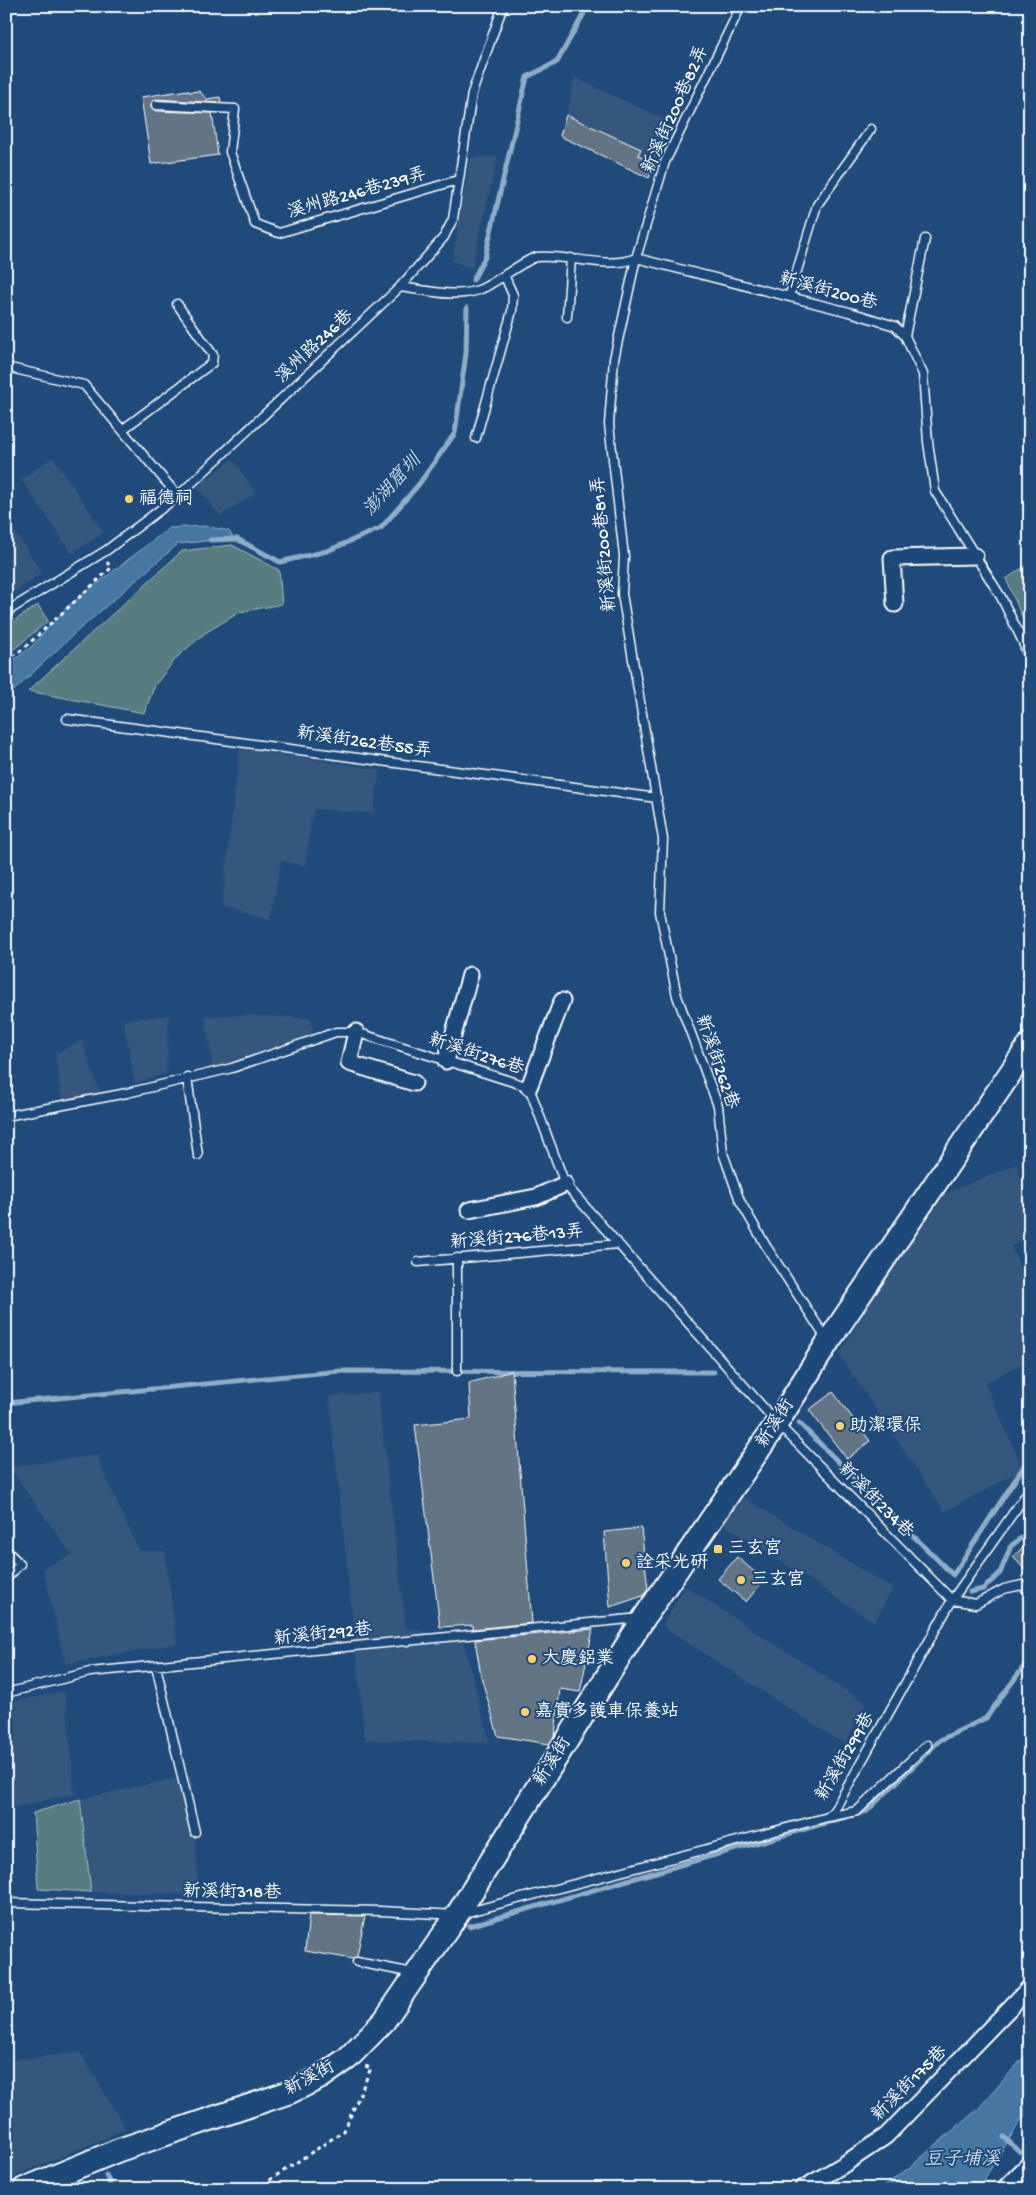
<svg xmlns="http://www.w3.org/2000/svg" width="1036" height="2195" font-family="'Gochi Hand','LXGW WenKai TC',sans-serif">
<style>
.built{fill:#34577d}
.green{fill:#597b80;stroke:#acbdc0}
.water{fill:#4477a2;stroke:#8fadc7}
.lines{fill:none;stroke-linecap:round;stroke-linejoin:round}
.stream{stroke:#8fadc7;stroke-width:5}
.building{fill:#647584;stroke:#fff}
.lane-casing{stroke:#fff;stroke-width:11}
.street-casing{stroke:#fff;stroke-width:19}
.secondary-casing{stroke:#fff;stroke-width:26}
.path{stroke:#fff;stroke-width:3;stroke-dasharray:4 4;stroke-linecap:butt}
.lane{stroke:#1f4a7a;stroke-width:8}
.street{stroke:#1f4a7a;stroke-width:15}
.secondary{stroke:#1f4a7a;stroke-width:22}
.poi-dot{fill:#ffd166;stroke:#1f4a7a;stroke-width:2}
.labels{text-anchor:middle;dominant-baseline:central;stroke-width:4;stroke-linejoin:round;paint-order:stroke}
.street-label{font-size:18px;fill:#fff;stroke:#1f4a7a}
.poi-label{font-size:18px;fill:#fff;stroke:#1f4a7a;text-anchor:start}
.water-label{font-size:19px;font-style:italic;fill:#d0dde8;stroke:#1f4a7a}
</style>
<rect width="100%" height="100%" fill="#1f4a7a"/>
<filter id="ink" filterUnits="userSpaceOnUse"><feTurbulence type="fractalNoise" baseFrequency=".02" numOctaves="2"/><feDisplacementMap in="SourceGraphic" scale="10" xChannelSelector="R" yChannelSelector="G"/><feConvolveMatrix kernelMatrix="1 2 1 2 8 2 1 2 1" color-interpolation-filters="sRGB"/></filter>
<g filter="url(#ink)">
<path class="built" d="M574 77 666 120 653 166 562 139Z
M498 157 472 268 452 261 470 158Z
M53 457 104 532 72 554 21 479Z
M232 459 256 493 220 516 197 487Z
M6 518 42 573 7 597 6 596Z
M240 748 380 770 373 813 313 809 305 866 281 861 271 919 221 907Z
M169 1015 167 1073 135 1083 123 1020Z
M245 1015 311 1018 313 1035 213 1069 205 1016Z
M82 1040 100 1094 62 1100 55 1054Z
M1016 1164 1030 1206V1236L1011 1246 1030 1289V1359L985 1383 1023 1469 945 1512 839 1355 875 1294 945 1194Z
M378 1392 406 1628 463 1640 490 1743 365 1740 329 1396Z
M96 1455 139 1551H165L177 1644 65 1664 43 1568 72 1555 9 1467Z
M740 1495 893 1589 874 1622 723 1524Z
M685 1586 866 1703 845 1745 662 1626Z
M65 1691 75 1794 6 1809V1703Z
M191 1775 199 1895 91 1892 80 1799Z
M80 2052 126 2129 6 2180V2061Z"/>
<path class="green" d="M232 545 279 570 282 604 240 612 205 633 177 657 155 685 144 713 28 691 182 551Z
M1030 563V636L1006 579Z
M38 605 48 621 8 654 6 651V626Z
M80 1799 91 1892 38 1889 33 1813Z"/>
<path class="water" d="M205 526 229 531 233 538 178 544 74 634 6 698V666L30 648 67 607 169 528Z
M1030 2050V2110L1020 2122 978 2189H880L909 2168 979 2108Z"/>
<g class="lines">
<path class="stream" d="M473 280 485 257 527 77 557 62 588 6
M210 540 237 539 280 562 327 551 381 528 419 484 455 433 466 353 467 308
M6 1403 340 1371 714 1372
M799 1423 953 1575 1030 1457
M970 1592 983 1589 1000 1573 1011 1546 1030 1531
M469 1926 867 1811 940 1740 986 1718 1030 1658
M1004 2137 1020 2152
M106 2175 112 2189"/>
</g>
<path class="building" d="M188 90 189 92 199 91 207 99 220 97 221 103 156 99 152 102 151 107 156 111 212 113 218 155 151 164 141 97Z
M566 115 641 149 638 155 656 163 649 178 560 136Z
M512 1371 532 1623 473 1629V1625L440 1627 415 1425 471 1419 469 1383Z
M833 1392 870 1441 847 1459 809 1410Z
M641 1528 648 1589 643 1596 610 1607 604 1532Z
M1030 1540V1575L1013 1557Z
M737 1557 764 1580 746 1602 718 1579Z
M593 1629 580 1692 560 1689 555 1735 549 1744 498 1736 481 1676 475 1640Z
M309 1915 365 1916 357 1956 353 1959 305 1951Z"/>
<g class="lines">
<defs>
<path id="lane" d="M736 6 739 10 665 162 636 258 614 359 609 424 624 556 622 594 663 839 660 912 677 996 718 1106 723 1153 740 1201 766 1246 827 1340
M156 105 235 109 230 152 255 224 279 233 458 180
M400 287C425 290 457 299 481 289 496 283 525 259 537 257 569 254 608 270 636 258L853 313 895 326 905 336 923 374 928 442 935 491 1001 597 1022 640 1030 661
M789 297 817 205 871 129
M567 317 571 258
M905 336 925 239
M6 367 84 385 178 496
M122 430 212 363 213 355 177 304
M476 438 512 311 513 295 505 277
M6 612 107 550 178 496 400 287 444 237 453 219 472 93 503 6
M67 719 657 798
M187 1077 198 1155
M6 1116 127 1093 232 1068 336 1032H356L529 1087 565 1184 777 1423 952 1600 976 1604 1004 1589 1022 1585 1030 1592
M418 1262 618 1244
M457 1371V1258
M6 1550 20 1564 6 1579
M156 1666 195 1832
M6 1693 90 1672 640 1618
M828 1817 857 1811 927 1745
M6 1903 380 1911 457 1915 828 1817 835 1809 952 1600 1030 1489
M357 1962 413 1973"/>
<path id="street" d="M895 604 892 558 975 556
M356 1032 349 1063 414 1083
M446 1061 470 975
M529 1087 562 1001
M469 1210 536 1197 565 1184
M802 2189 843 2165 886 2136 1030 1987
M1004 2189 1030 2163"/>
<path id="secondary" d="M24 2189 119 2150 290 2092 321 2077 348 2058 384 2021 457 1915 644 1618 777 1423 828 1342 1030 1044"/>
</defs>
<use href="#lane" class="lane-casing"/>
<use href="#street" class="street-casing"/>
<use href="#secondary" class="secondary-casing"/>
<path class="path" d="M6 661 23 649 111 568 107 562
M256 2189 344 2131 371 2068 365 2066"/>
<use href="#lane" class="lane"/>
<use href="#street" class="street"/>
<use href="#secondary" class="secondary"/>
</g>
</g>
<g class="poi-dot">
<circle cx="129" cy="499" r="5"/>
<circle cx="840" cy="1426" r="5"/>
<rect x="713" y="1544" width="10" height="10" rx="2.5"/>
<circle cx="626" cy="1563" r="5"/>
<circle cx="741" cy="1580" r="5"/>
<circle cx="532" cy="1659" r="5"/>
<circle cx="525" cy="1712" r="5"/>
</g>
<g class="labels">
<g class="street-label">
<text transform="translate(676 110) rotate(-66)">新溪街200巷82弄</text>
<text transform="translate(357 194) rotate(-16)">溪州路246巷239弄</text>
<text transform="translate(828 292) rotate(15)">新溪街200巷</text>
<text transform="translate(315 347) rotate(-43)">溪州路246巷</text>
<text transform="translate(605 544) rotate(-95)">新溪街200巷81弄</text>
<text transform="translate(364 743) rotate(8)">新溪街262巷55弄</text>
<text transform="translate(476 1055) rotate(18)">新溪街276巷</text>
<text transform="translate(716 1062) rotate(71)">新溪街262巷</text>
<text transform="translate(517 1238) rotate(-5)">新溪街276巷13弄</text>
<text transform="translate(776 1424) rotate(-57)">新溪街</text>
<text transform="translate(875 1501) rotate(45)">新溪街234巷</text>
<text transform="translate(323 1635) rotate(-6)">新溪街292巷</text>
<text transform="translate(846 1757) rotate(-60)">新溪街299巷</text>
<text transform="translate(553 1762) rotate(-58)">新溪街</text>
<text transform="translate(232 1893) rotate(1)">新溪街318巷</text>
<text transform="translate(310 2079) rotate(-28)">新溪街</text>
<text transform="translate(910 2084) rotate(-45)">新溪街175巷</text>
</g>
<g class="poi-label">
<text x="139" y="499">福德祠</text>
<text x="850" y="1426">助潔環保</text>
<text x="728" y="1549">三玄宮</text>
<text x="636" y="1563">詮采光研</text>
<text x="751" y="1580">三玄宫</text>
<text x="542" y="1659">大慶鋁業</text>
<text x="535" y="1712">嘉實多護車保養站</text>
</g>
<g class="water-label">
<text transform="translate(393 486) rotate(-48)">澎湖窟圳</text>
<text x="962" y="2160">豆子埔溪</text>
</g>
</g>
<rect width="1036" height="2195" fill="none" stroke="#1f4a7a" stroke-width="25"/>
<rect x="12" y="12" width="1011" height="2170" fill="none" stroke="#fff" stroke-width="2" filter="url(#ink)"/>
</svg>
